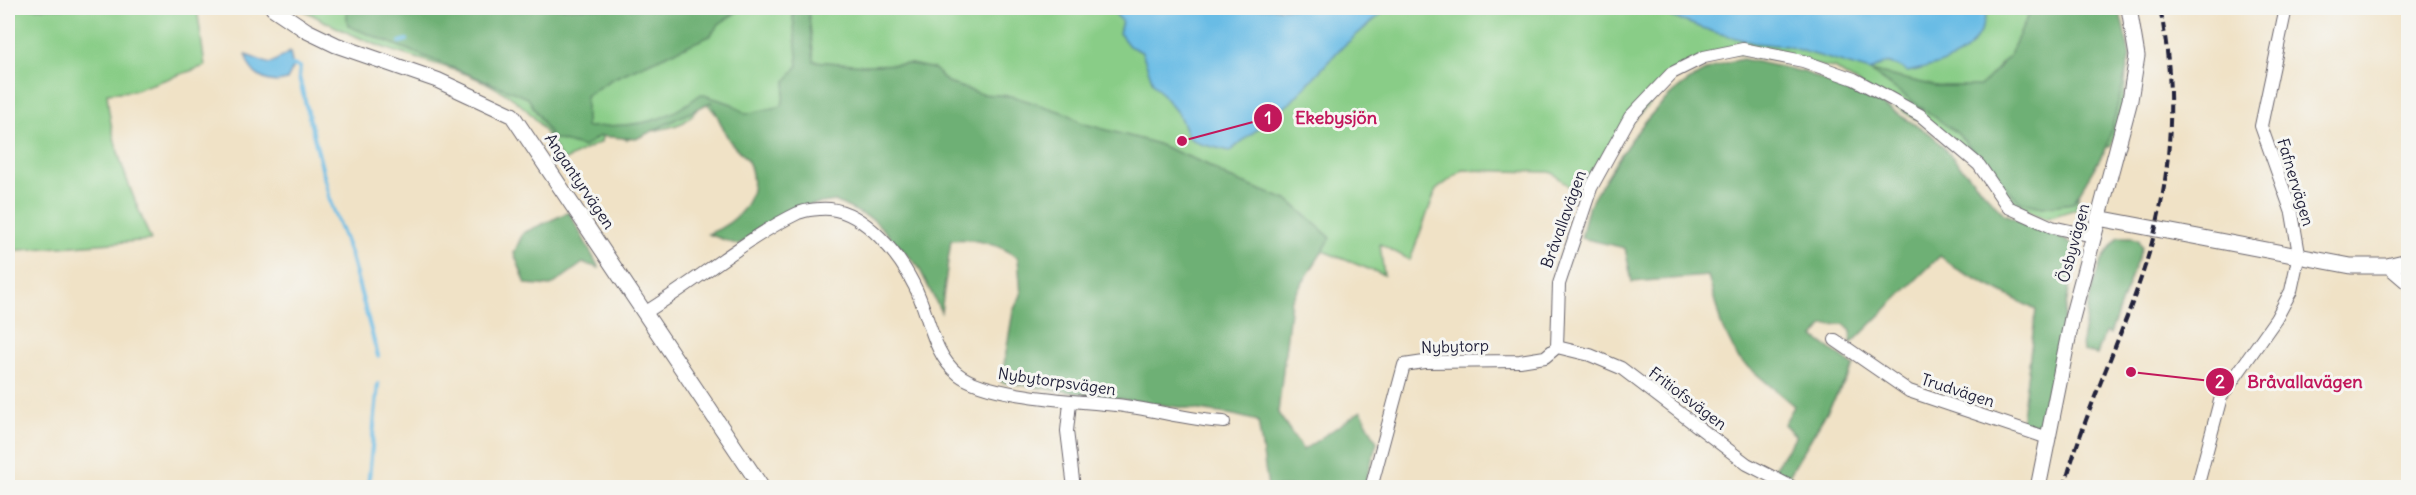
<svg xmlns="http://www.w3.org/2000/svg" width="2416" height="495" font-family="Delius,sans-serif">
<style>
.green{fill:#89cd87;stroke:#567861;stroke-width:1.5}
.forest{fill:#6eb074;stroke:#486958;stroke-width:1.5}
.water{fill:#69bce5;stroke:#466f90;stroke-width:1.5}
.lines{fill:none;stroke-linecap:round;stroke-linejoin:round}
.stream{stroke:#69bce5;stroke-width:4}
.minor-casing{stroke:#6a656c;stroke-width:14}
.tertiary-casing{stroke:#6a656c;stroke-width:17}
.minor{stroke:#fff;stroke-width:12}
.tertiary{stroke:#fff;stroke-width:15}
.rail{stroke:#22223b;stroke-width:4;stroke-dasharray:9 4.5;stroke-linecap:butt}
.labels{text-anchor:middle;dominant-baseline:central;stroke-width:6;stroke-linejoin:round;paint-order:stroke}
.street-label{font-size:16px;fill:#22223b;stroke:#f6f6f2}
.leader{fill:none;stroke:#c2185b;stroke-width:2}
.callout-dot{fill:#c2185b;stroke:#f6f6f2;stroke-width:2}
.mark-label{font-size:18px;text-anchor:middle;font-weight:bold;fill:#fff}
.callout-label{font-size:18px;text-anchor:middle;font-weight:bold;fill:#c2185b;stroke:#f6f6f2;stroke-width:6;stroke-linejoin:round;paint-order:stroke}
</style>
<rect width="100%" height="100%" fill="#f6f6f2"/>
<filter id="ink" filterUnits="userSpaceOnUse"><feTurbulence type="fractalNoise" baseFrequency=".0167" numOctaves="2"/><feDisplacementMap in="SourceGraphic" scale="12" xChannelSelector="R" yChannelSelector="G"/><feConvolveMatrix kernelMatrix="1 2 1 2 8 2 1 2 1" color-interpolation-filters="sRGB"/></filter>
<filter id="wash" filterUnits="userSpaceOnUse"><feTurbulence type="fractalNoise" baseFrequency=".008" numOctaves="4" result="noise"/><feDisplacementMap in="SourceGraphic" scale="24" xChannelSelector="R" yChannelSelector="G"/><feGaussianBlur stdDeviation="1.35" result="paint"/><feColorMatrix in="noise" values="0 0 0 0 0 0 0 0 0 0 0 0 0 0 0 0 0 1.4 0 .05"/><feComposite in="paint" operator="in"/></filter>
<g filter="url(#wash)">
<rect width="100%" height="100%" fill="#f0e2c6"/>
<path class="green" d="M8 8H197L205 66 132 91 107 93C110 144 132 194 151 240L8 251Z
M300 8H2118C2131 61 2128 94 2111 146L2098 150 2081 184 2076 209 2045 219 2016 204 1966 151 1834 68 1725 52 1679 73 1611 144 1578 188H1571L1553 173 1548 172 1463 170 1436 190 1410 260 1380 244 1384 275 1259 226 721 120 705 101C698 107 692 117 684 122 666 131 647 129 627 140L611 132 603 133 601 142 563 161C551 141 539 120 522 106 486 74 431 64 387 49 357 38 328 24 300 8Z"/>
<path class="forest" d="M346 8H743L719 24 710 36 612 79 586 96V127C637 124 659 127 701 94L732 104 746 114 782 106 786 81 798 65 792 8H808L814 61 866 65 911 64 934 69 948 83 982 94 1012 96 1068 114 1081 123 1155 143 1206 164 1227 177 1289 201 1331 238 1291 301 1278 413 1303 450 1361 411 1377 442 1364 487H1268L1258 421 1234 415 1001 382 1013 311 1021 295 1018 258C1001 244 972 238 951 240L941 312 918 266 874 220 835 201 802 206 738 245 708 234C736 223 761 200 750 166 747 156 735 149 729 140 722 128 717 114 711 102L636 139 599 136 584 147 552 138 528 98 348 26Z
M2032 8H2119L2130 56 2107 147 2073 203 2042 207 2020 202 1957 133 1870 71 1936 86H1980L2009 56Z
M1743 59 1804 72 1885 106 1932 135 2004 214 2065 240 2076 248 2045 430 2021 424 2036 310 1957 269 1940 256 1851 344V331L1844 324 1824 325 1814 337 1854 366 1787 479 1771 473 1796 436 1784 424 1794 406 1738 358 1721 324 1708 276 1632 282 1625 248 1581 238C1584 228 1585 216 1589 207 1593 196 1602 185 1608 175 1638 125 1681 68 1743 59Z
M569 212 599 268 583 263 551 286 526 284 514 253 523 233Z
M2119 237H2131L2139 240 2142 247 2110 334 2105 332 2097 355 2083 351 2082 342C2089 306 2091 264 2119 237Z"/>
<path class="water" d="M1109 8H1388L1339 50 1291 102 1230 151 1200 144 1189 138 1179 115 1153 83 1142 52 1129 46 1119 33 1122 21Z
M1646 8H1987V11C1977 57 1950 62 1908 72 1893 62 1886 60 1870 71L1786 46 1754 43 1714 32Z
M290 52 293 68 287 80C268 86 249 75 246 55L270 64Z"/>
<g class="lines">
<path class="stream" d="M400 42 407 40
M289 64 300 67 299 77 331 204 350 253 378 356
M368 488 378 384"/>
</g>
</g>
<g filter="url(#ink)">
<g class="lines">
<defs>
<path id="minor" d="M2387 266 2408 284
M646 312C695 282 748 237 798 213 806 210 821 208 830 209 866 213 899 255 914 285 929 313 932 354 958 374 986 397 1079 401 1117 405 1153 409 1187 420 1224 422
M1835 340 1909 391 2048 438
M1557 347 1559 284 1591 188 1630 117 1672 73 1704 57 1743 49 1803 61 1854 79 1882 94 1920 115 1979 165 2008 207 2052 227 2093 236
M1557 347 1590 355 1621 368 1747 464 1794 488
M1070 403 1067 431 1074 488
M1371 488 1404 365 1424 362 1520 361 1545 357 1557 347
M2197 488 2221 397 2276 319 2291 291 2299 254 2292 213 2261 126 2286 8"/>
<path id="tertiary" d="M273 8 307 31 336 45 437 80 512 115 762 488
M2098 218 2351 266H2387L2408 261
M2038 488 2072 318 2130 100 2137 56 2129 8"/>
</defs>
<use href="#minor" class="minor-casing"/>
<use href="#tertiary" class="tertiary-casing"/>
<use href="#minor" class="minor"/>
<use href="#tertiary" class="tertiary"/>
<path class="rail" d="M2064 488C2084 412 2120 343 2144 269 2172 184 2178 95 2160 8"/>
</g>
</g>
<g class="labels">
<g class="street-label">
<text transform="translate(580 181) rotate(56)">Angantyrvägen</text>
<text transform="translate(2296 182) rotate(73)">Fafnervägen</text>
<text transform="translate(1563 219) rotate(-70)">Bråvallavägen</text>
<text transform="translate(2073 243) rotate(-75)">Ösbyvägen</text>
<text transform="translate(1455 346) rotate(-2)">Nybytorp</text>
<text transform="translate(1057 381) rotate(8)">Nybytorpsvägen</text>
<text transform="translate(1958 390) rotate(18)">Trudvägen</text>
<text transform="translate(1688 398) rotate(37)">Fritiofsvägen</text>
</g>
</g>
<path class="leader" d="M1182 141L1268 118M2131 372L2220 382"/>
<g class="callout-dot">
<circle cx="1182" cy="141" r="6"/>
<circle cx="2131" cy="372" r="6"/>
<circle cx="1268" cy="118" r="15"/>
<circle cx="2220" cy="382" r="15"/>
</g>
<g class="mark-label">
<text x="1268" y="124">1</text>
<text x="2220" y="388">2</text>
</g>
<g class="callout-label">
<text x="1336" y="124">Ekebysjön</text>
<text x="2305" y="388">Bråvallavägen</text>
</g>
<rect width="2416" height="495" fill="none" stroke="#f6f6f2" stroke-width="30"/>
</svg>
